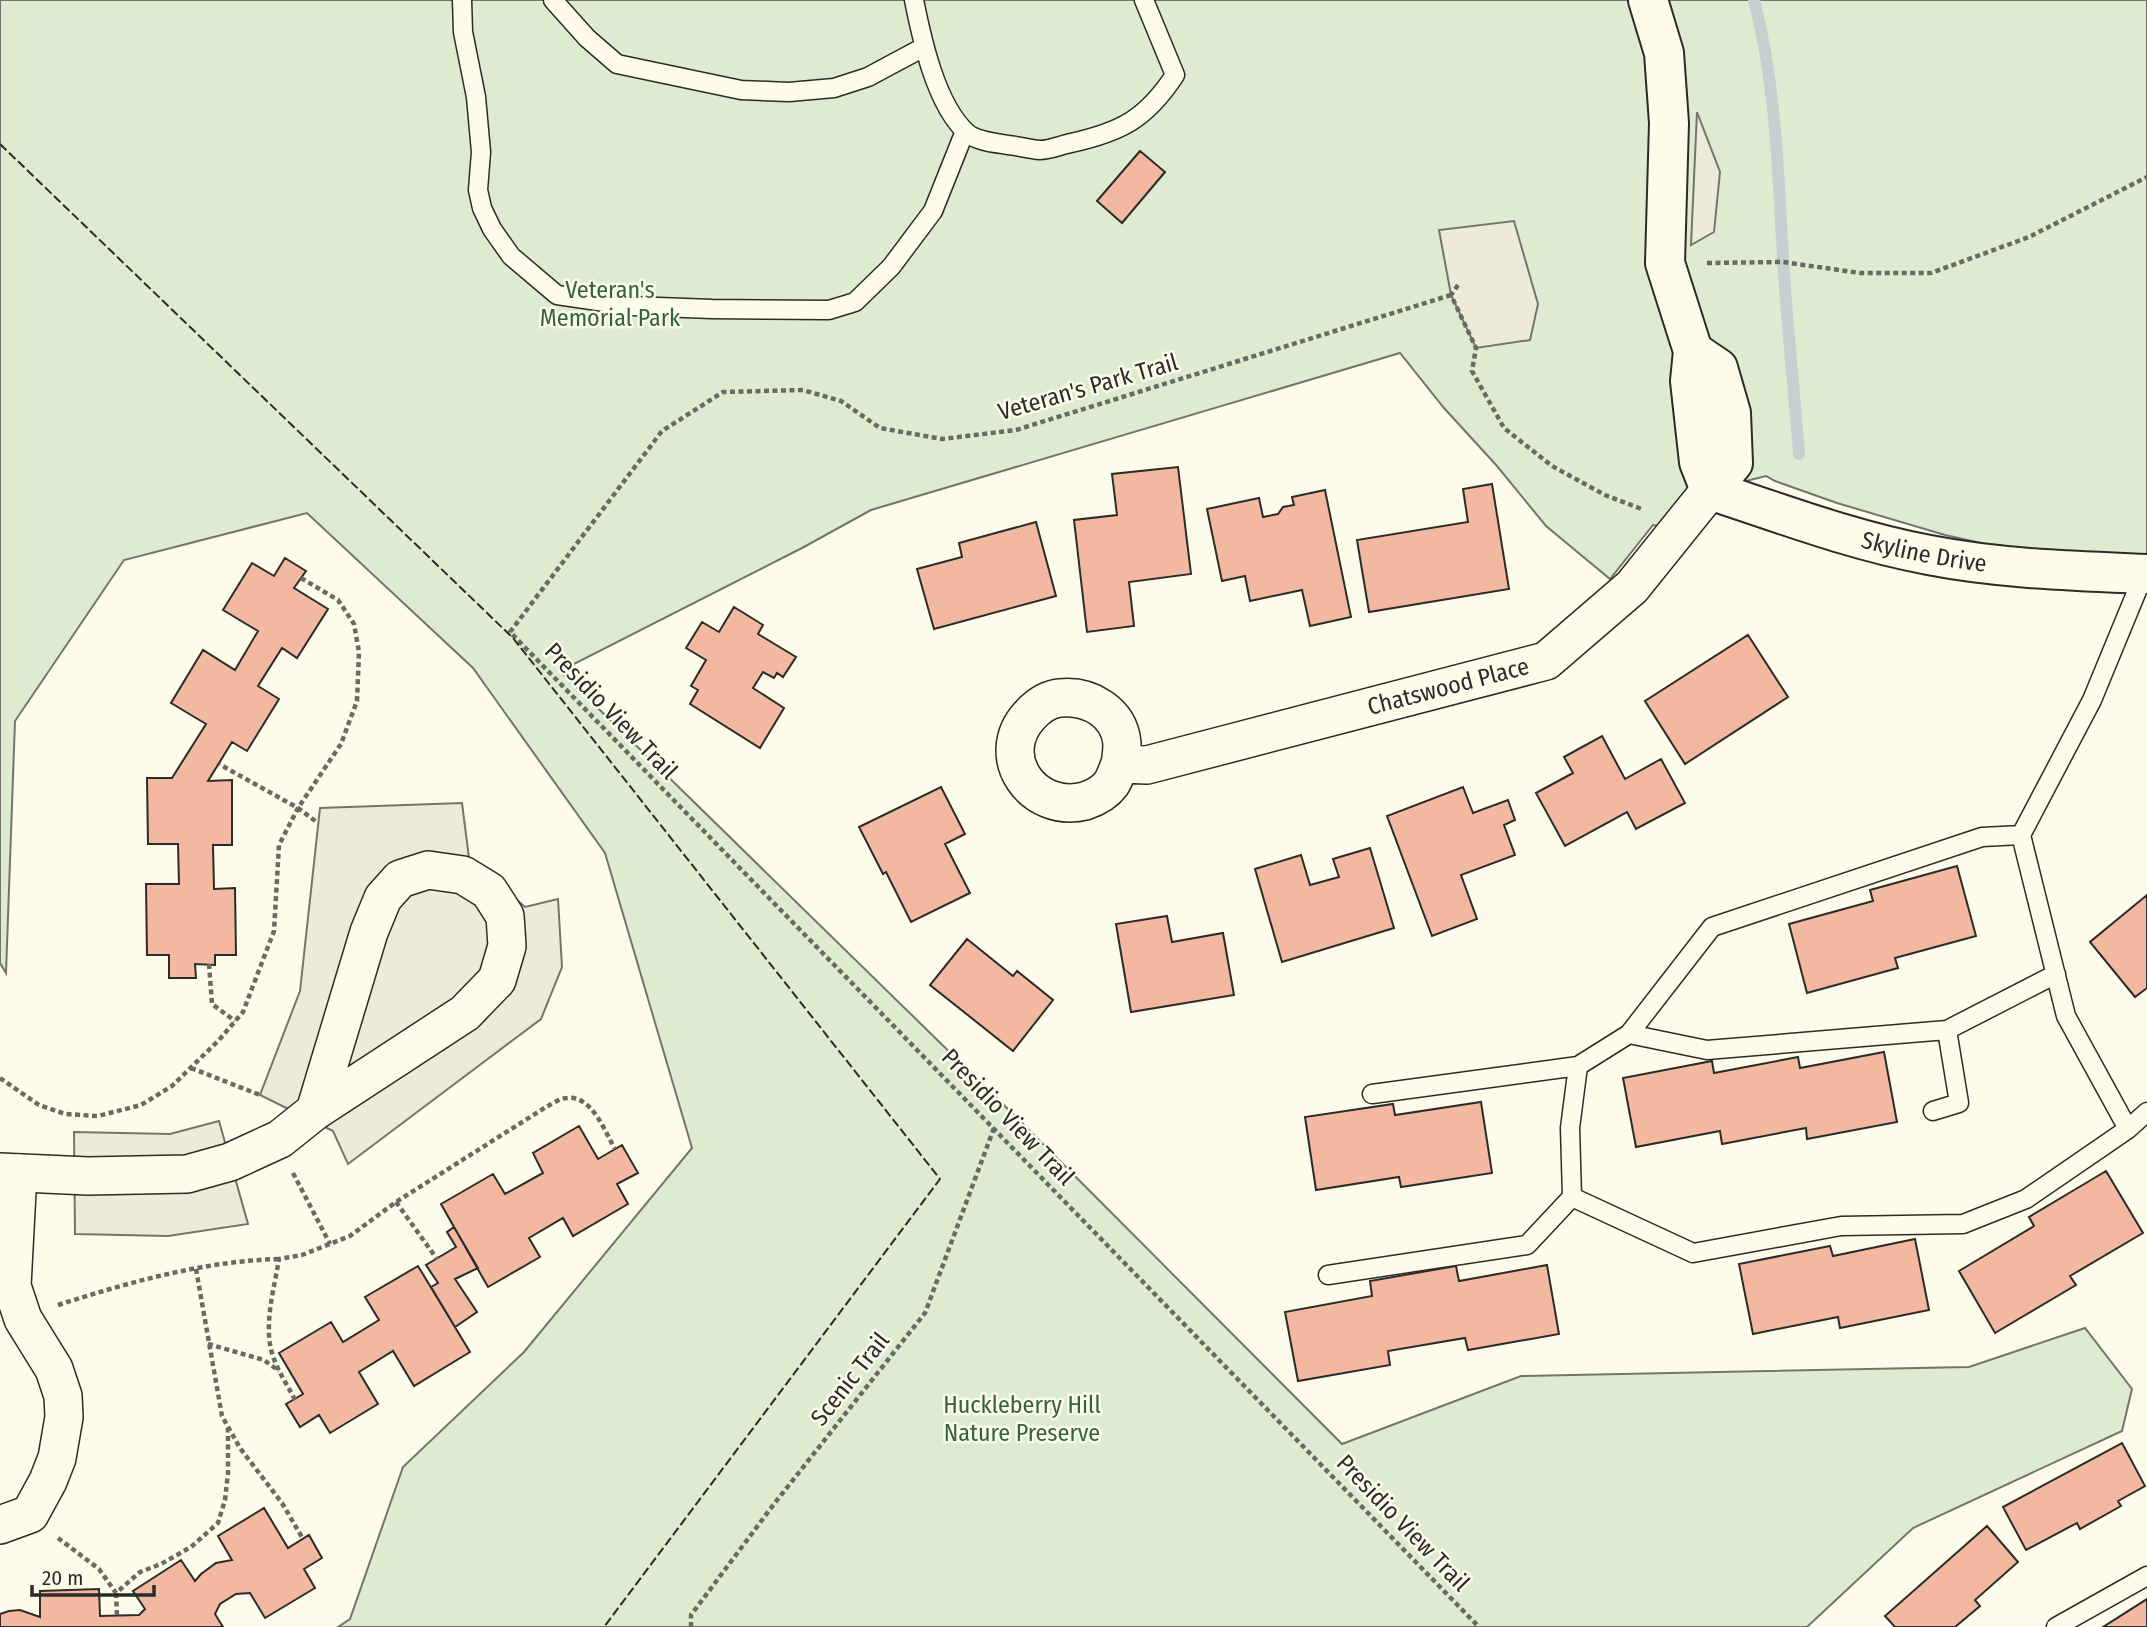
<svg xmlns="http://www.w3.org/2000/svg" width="2147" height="1627" font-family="'Fira Sans Condensed',sans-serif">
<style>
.green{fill:#deebd1;stroke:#74746e;stroke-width:2}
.parking{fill:#eceadb;stroke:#74746e;stroke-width:2}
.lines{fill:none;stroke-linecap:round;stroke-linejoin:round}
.stream{stroke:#c7d0d0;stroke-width:12}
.building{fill:#f2b8a0;stroke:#2b2b2b;stroke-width:2}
.lane-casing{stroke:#2b2b2b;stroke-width:21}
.street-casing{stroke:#2b2b2b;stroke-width:40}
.secondary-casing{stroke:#2b2b2b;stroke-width:42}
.path{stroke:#6a6964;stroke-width:4.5;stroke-dasharray:5 3.5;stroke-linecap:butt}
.lane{stroke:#fdfbea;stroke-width:18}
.street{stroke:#fdfbea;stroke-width:37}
.secondary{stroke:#fdfbea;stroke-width:38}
.fence{stroke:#2b2b2b;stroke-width:2;stroke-dasharray:9 3.5;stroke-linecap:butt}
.labels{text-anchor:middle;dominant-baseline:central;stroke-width:5;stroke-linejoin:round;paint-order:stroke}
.park-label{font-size:24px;fill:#34623c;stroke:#fdfbea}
.street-label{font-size:24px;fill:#2b2b2b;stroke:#fdfbea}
</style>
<rect width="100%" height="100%" fill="#fdfbea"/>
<path class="green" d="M0 0H2147V557L2003 548 1945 535 1837 503 1775 481 1766 476 1710 490 1678 530 1653 525 1610 579 1546 526 1497 466 1444 408 1400 353 871 510 802 548 560 671 1014 1115 1342 1444 1521 1376 1969 1367 2085 1328 2132 1389 2122 1431 1913 1528 1807 1627H338L350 1619 403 1467 524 1352 692 1148 605 853 473 668 307 513 124 560 15 721 6 973 0 963Z"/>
<path class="parking" d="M1697 112 1720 172 1714 232 1691 245Z
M1514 221 1538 304 1530 340 1476 348 1451 295 1439 230Z
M462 803 469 858 525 907 558 899 562 967 541 1019 348 1164 333 1131 260 1095 300 991 320 808Z
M219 1121 248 1224 168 1236 75 1234 74 1132 170 1134Z"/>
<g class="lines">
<path class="stream" d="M1754 0C1776 85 1778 171 1783 258 1787 324 1794 389 1799 454"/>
</g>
<path class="building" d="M1140 151 1165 172 1122 223 1097 201Z
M1178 467 1191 574 1129 582 1134 626 1087 632 1074 520 1117 515 1112 474Z
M1492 484 1509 589 1369 612 1357 540 1468 522 1463 489Z
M1325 490 1351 617 1310 626 1302 590 1250 601 1245 576 1222 581 1207 509 1259 498 1263 517 1278 514 1283 507 1294 505 1292 497Z
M1036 522 1056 596 934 629 917 569 962 557 959 543Z
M285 558 306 571 294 588 328 609 297 658 282 648 258 686 279 699 247 751 232 742 208 781 232 780V845H213L214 889 235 888 236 955H215V965L195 964 196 978H169V955H147L146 884H179L178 844H148L147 778H172L206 724 171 703 203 650 235 670 258 631 223 610 252 563 274 576Z
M734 607 763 625 758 634 796 657 783 677 777 673 774 678 763 672 753 688 784 708 760 748 690 704 698 690 691 686 706 660 686 648 702 622 719 632Z
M1748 635 1788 697 1685 764 1645 701Z
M1602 736 1625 779 1661 759 1685 803 1636 829 1627 812 1565 846 1536 793 1573 773 1564 757Z
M941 787 965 834 945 844 970 893 911 922 886 872 883 874 859 827Z
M1463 787 1473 813 1508 800 1515 820 1504 825 1515 855 1461 875 1477 919 1432 936 1387 816Z
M1370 848 1394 928 1282 962 1255 869 1301 855 1310 885 1339 877 1333 859Z
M1957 866 1976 936 1895 958 1898 968 1807 993 1789 924 1873 901 1870 890Z
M2147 895V988L2135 997 2090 942Z
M1167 916 1172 942 1223 933 1234 995 1131 1012 1116 924Z
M967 939 1013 976 1017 971 1053 1000 1013 1051 930 985Z
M1884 1052 1897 1122 1807 1139 1806 1128 1722 1144 1720 1131 1636 1147 1623 1078 1712 1061 1714 1073 1798 1057 1800 1068Z
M1481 1102 1492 1173 1401 1187 1399 1177 1316 1190 1305 1117 1393 1104 1395 1115Z
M579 1126 598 1159 622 1145 638 1173 617 1184 628 1204 573 1236 563 1218 529 1238 540 1257 488 1287 441 1204 493 1174 505 1194 543 1173 533 1153Z
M2106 1171 2143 1233 2070 1276 2076 1285 1995 1333 1959 1271 2034 1226 2029 1217Z
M454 1227 478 1268 455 1279 477 1312 455 1327 431 1287 438 1283 426 1265 456 1247 447 1232Z
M1915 1239 1929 1310 1840 1328 1838 1317 1753 1334 1739 1264 1830 1246 1833 1256Z
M1547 1265 1559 1334 1468 1350 1465 1338 1388 1351 1390 1365 1298 1381 1285 1312 1372 1296 1370 1281 1456 1266 1459 1281Z
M418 1266 470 1352 414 1386 393 1351 359 1372 378 1404 330 1433 319 1415 300 1427 286 1404 303 1394 279 1353 331 1322 343 1342 379 1320 365 1297Z
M2122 1443 2145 1486 2118 1501 2121 1506 2080 1529 2077 1523 2026 1550 2003 1507Z
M264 1508 288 1548 309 1535 322 1558 304 1569 315 1588 265 1618 250 1593 236 1594 220 1604 215 1614 223 1627H0V1614L9 1611 20 1610 40 1617V1591L99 1589 100 1616 139 1615 145 1609 133 1591 181 1560 195 1581 201 1574 216 1563 232 1560 218 1536Z
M1987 1526 2018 1562 1975 1600 1980 1606 1955 1627H1895L1885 1616Z
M2147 1599V1627H2103Z"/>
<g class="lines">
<defs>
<path id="lane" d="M462 0 463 32 476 97 481 152 478 190 482 208 492 229 511 256 557 295 632 306 712 309 829 310 855 302 891 267 933 211 965 131
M553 0 587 38 617 64 741 90 789 92 834 88 868 77 924 47
M914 0C922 40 936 105 967 133 976 141 996 143 1008 145 1018 146 1029 149 1040 150 1050 150 1061 145 1071 143 1121 132 1146 119 1175 75L1144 0
M1629 1034 1707 1050 1947 1030 2056 974
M1372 1094 1578 1066
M1933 1111 1959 1103 1947 1030
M2128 1129 2147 1112
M1572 1197 1570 1128 1578 1066 1629 1034 1712 927 1982 837 2021 835 2092 700 2144 574
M1328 1275 1527 1245 1572 1197 1693 1253 1841 1226 1963 1224 2026 1199 2128 1129 2066 1016 2021 835
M2056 1627 2147 1576"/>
<g id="street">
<path id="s1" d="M1120 764C1117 771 1115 778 1111 784 1105 792 1094 798 1085 801 1032 814 993 756 1029 716 1037 707 1048 699 1060 698 1089 695 1119 712 1122 743 1122 750 1121 758 1120 764L1147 765 1546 661 1632 587 1710 490"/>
<path d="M0 1172 88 1176 187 1174 230 1162 280 1139 315 1111 465 1013 497 980 507 946 505 916 489 891 463 875 428 870 400 879 383 898 369 932 315 1111"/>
<path d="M0 1525 30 1514 48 1481 57 1458 64 1417 63 1396 54 1369 23 1319 12 1286 18 1173"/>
</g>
<g id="secondary">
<path id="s2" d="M1648 0 1664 53 1669 123 1665 263 1693 351 1690 381 1699 462 1710 490C1782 514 1854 541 1929 555 2001 569 2075 571 2147 574"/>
<path d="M1693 351 1718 368 1731 413 1733 463 1710 490"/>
</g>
</defs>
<use href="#lane" class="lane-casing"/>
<use href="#street" class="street-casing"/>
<use href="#secondary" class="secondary-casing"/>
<path class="path" d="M1707 263 1783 262 1860 273H1931L2029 237 2147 177
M1458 285 1451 295 1476 348 1472 371 1504 428 1552 466 1605 495 1644 510
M1451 295 1016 430 942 439 880 428 841 401 803 390 723 392 662 431 510 632 1479 1627
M301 578 338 600 354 624 359 652 357 701 341 744 298 808 318 823
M209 964 212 1004 235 1021
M191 1068 260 1095
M0 1078 39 1105 65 1114 98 1116 141 1105 172 1086 219 1040 243 1012 274 931 279 845 298 808 219 764
M293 1173 330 1244
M396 1202 437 1259
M196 1269 222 1416 240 1448 282 1503 303 1539
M58 1305C130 1282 204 1261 279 1259
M208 1344 264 1360 279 1371
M295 1400C288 1386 279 1373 274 1359 262 1329 274 1290 279 1259L302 1255 350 1236 396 1202 546 1107C552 1104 560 1098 567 1098 592 1095 605 1132 615 1149
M58 1538 99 1569 116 1593 140 1572 161 1564 191 1547 218 1523 225 1500 228 1473V1428
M116 1593 117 1616
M691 1627V1615L774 1504 925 1313 994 1128"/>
<use href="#lane" class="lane"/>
<use href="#street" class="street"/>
<use href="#secondary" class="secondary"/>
<path class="fence" d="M0 144 513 638 940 1179 604 1627"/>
</g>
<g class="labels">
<g class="park-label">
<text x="610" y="290">Veteran's<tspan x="610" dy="28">Memorial Park</tspan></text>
<text x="1022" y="1405">Huckleberry Hill<tspan x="1022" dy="28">Nature Preserve</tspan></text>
</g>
<g class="street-label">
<text transform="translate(1088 387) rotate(-16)">Veteran's Park Trail</text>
<text stroke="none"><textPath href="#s2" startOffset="723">Skyline Drive</textPath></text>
<text stroke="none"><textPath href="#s1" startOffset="672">Chatswood Place</textPath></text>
<text transform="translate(611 711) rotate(46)">Presidio View Trail</text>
<text transform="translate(1008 1117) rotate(46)">Presidio View Trail</text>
<text transform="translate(850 1379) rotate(-52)">Scenic Trail</text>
<text transform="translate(1403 1523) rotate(46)">Presidio View Trail</text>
</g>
</g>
<path d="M32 1585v10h122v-10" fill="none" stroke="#2b2b2b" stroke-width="3.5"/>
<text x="42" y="1585" font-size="21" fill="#2b2b2b" stroke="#fdfbea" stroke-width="5" paint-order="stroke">20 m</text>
</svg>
